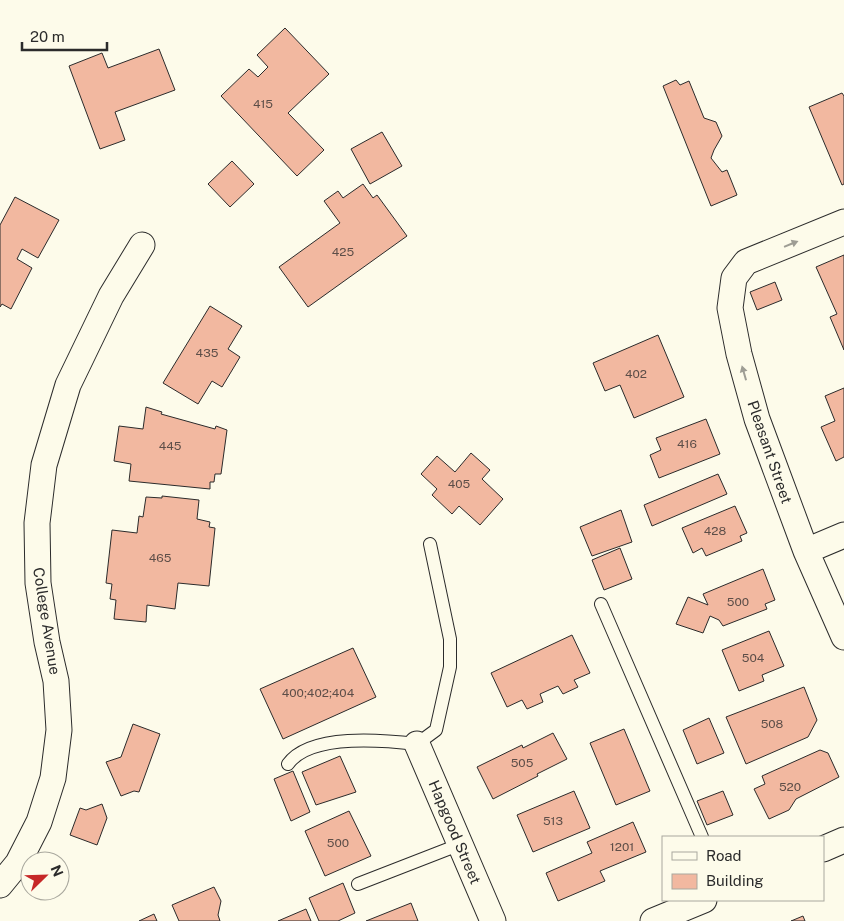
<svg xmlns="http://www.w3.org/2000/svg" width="844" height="921" font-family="'Public Sans',sans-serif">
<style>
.building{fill:#f2b8a0;stroke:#2b2b2b}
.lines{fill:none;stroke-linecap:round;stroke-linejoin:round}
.lane-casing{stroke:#2b2b2b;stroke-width:14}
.street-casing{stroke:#2b2b2b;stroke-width:27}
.lane{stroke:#fdfbea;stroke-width:12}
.street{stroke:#fdfbea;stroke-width:25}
.oneway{fill:#9e9d94}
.labels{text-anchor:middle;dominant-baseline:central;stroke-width:4;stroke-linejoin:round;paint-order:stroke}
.number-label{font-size:12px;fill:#5d4e48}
.street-label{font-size:15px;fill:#2b2b2b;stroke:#fdfbea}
</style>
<rect width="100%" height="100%" fill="#fdfbea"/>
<path class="building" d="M285 28 329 74 288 113 324 150 297 176 221 96 249 69 258 77 268 67 257 55Z
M159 49 175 90 115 112 125 140 100 149 69 66 102 53 108 68Z
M676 80 680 85 689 81 704 118 716 122 722 136 714 150 711 158 722 172 727 170 737 195 711 206 663 86Z
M842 93 844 96V184L842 185 809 107Z
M382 132 402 166 370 184 351 149Z
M232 161 254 184 230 207 208 184Z
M363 184 373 198 377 195 407 236 308 307 279 267 340 223 324 201 338 191 343 198Z
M15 197 59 220 38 258 22 249 17 259 32 268 11 309 2 304 0 307V225Z
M844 255V350L830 317 837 314 816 267Z
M775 282 782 300 757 310 750 292Z
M210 306 242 326 228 349 240 357 222 387 212 381 198 404 163 383Z
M658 335 684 397 634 418 620 385 605 391 593 363Z
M844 388V457L836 461 821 427 835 421 825 396Z
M146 407 162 412 161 414 215 429 216 426 227 430 221 474H215L214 482H210V489L129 481 131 464 114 461 119 426 143 429Z
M706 419 720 454 659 478 650 455 661 450 656 438Z
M471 453 490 470 482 479 503 499 480 525 459 506 452 514 432 495 437 489 421 474 437 456 455 472Z
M718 474 727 494 652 526 644 505Z
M162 496 199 500 197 519 210 522 209 527 215 528 209 586 178 583 175 609 147 605 146 622 114 619 116 600 110 599 112 584 106 583 112 530 137 533 139 516 143 517 146 497 162 498Z
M735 506 747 533 740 536 742 541 706 556 702 548 693 553 682 528Z
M621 510 632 542 592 556 580 527Z
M620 548 632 579 604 590 592 560Z
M763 569 775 600 765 604 767 609 723 626 719 620 710 616 703 633 676 624 688 597 708 605 703 594Z
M769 631 784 666 762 675 764 681 739 691 722 650Z
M572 635 590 673 574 680 578 687 563 694 558 686 540 694 543 702 527 709 522 700 507 707 491 673Z
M353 648 376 697 283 739 260 689Z
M804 687 817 720 808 737 746 764 726 717Z
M709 718 724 753 697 764 683 730Z
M133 724 160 734 139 792 134 791 121 796 106 762 121 757Z
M624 729 650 791 616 805 590 743Z
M553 733 567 759 537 774 538 776 493 799 477 767 522 745 523 748Z
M820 750 828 753 839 777 796 799 789 810 769 819 754 789 765 784 762 776Z
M340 756 356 792 316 805 302 772Z
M293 771 310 812 291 821 274 779Z
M574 791 590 828 533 852 517 815Z
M723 791 733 815 707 825 697 801Z
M102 804 107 818 97 845 70 835 80 808 86 810Z
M349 811 371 856 325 876 305 831Z
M633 822 646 852 600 871 605 881 558 901 546 873 592 853 587 842Z
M343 883 355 913 338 921H319L309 898Z
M214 887 221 901 218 915 220 921H179L172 905Z
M411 903 418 921H366Z
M306 909 311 921H278Z
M154 914 157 921H139Z
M803 916 805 921H791Z"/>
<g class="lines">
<defs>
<path id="lane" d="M601 604 702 837
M288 764C310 733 383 740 417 744L436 730 450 667V639L430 544
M358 884 461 844"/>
<path id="street" d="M844 222 746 262 734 278 730 308 739 354 757 419 806 551 844 637
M806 551 844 535
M417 744 493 921
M823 849 844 840
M0 885 18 863 39 822 53 778 59 730 56 681 47 642 38 583 37 523 44 465 68 385 111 296 142 245
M653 921 704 900"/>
</defs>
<use href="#lane" class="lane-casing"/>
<use href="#street" class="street-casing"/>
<use href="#lane" class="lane"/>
<use href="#street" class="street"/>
</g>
<defs><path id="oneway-solid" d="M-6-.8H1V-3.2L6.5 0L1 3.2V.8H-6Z" transform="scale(1.25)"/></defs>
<g class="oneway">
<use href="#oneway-solid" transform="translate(791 244) rotate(-22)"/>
<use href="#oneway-solid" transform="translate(744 373) rotate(-106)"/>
</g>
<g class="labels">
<g class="number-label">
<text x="263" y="104">415</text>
<text x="343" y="252">425</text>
<text x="207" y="353">435</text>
<text x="636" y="374">402</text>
<text x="687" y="444">416</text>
<text x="170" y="446">445</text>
<text x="459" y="484">405</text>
<text x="715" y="531">428</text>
<text x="160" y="558">465</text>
<text x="738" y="602">500</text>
<text x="753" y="658">504</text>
<text x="318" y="693">400;402;404</text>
<text x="772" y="724">508</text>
<text x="522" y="763">505</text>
<text x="790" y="787">520</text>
<text x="553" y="821">513</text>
<text x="338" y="843">500</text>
<text x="622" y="847">1201</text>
</g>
<g class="street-label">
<text transform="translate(770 452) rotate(71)">Pleasant Street</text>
<text transform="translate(47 621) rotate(81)">College Avenue</text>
<text transform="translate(455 832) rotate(67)">Hapgood Street</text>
</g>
</g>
<rect x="662" y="836" width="162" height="65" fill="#fdfbea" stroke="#a9a89e"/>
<rect x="672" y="852" width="25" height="8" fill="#fdfbea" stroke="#a9a89e"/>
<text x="706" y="861" font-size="15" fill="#2b2b2b">Road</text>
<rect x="672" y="874" width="25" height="15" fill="#f2b8a0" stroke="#a9a89e"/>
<text x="706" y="886" font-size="15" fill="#2b2b2b">Building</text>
<g transform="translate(45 876) rotate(67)"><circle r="24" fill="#fdfbea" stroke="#a9a89e"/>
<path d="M0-4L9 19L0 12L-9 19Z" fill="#c62828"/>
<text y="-8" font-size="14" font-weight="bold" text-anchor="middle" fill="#2b2b2b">N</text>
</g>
<path d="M22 42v8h85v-8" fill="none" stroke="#2b2b2b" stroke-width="2.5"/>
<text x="30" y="42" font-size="15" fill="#2b2b2b" stroke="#fdfbea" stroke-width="4" paint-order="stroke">20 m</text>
</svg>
